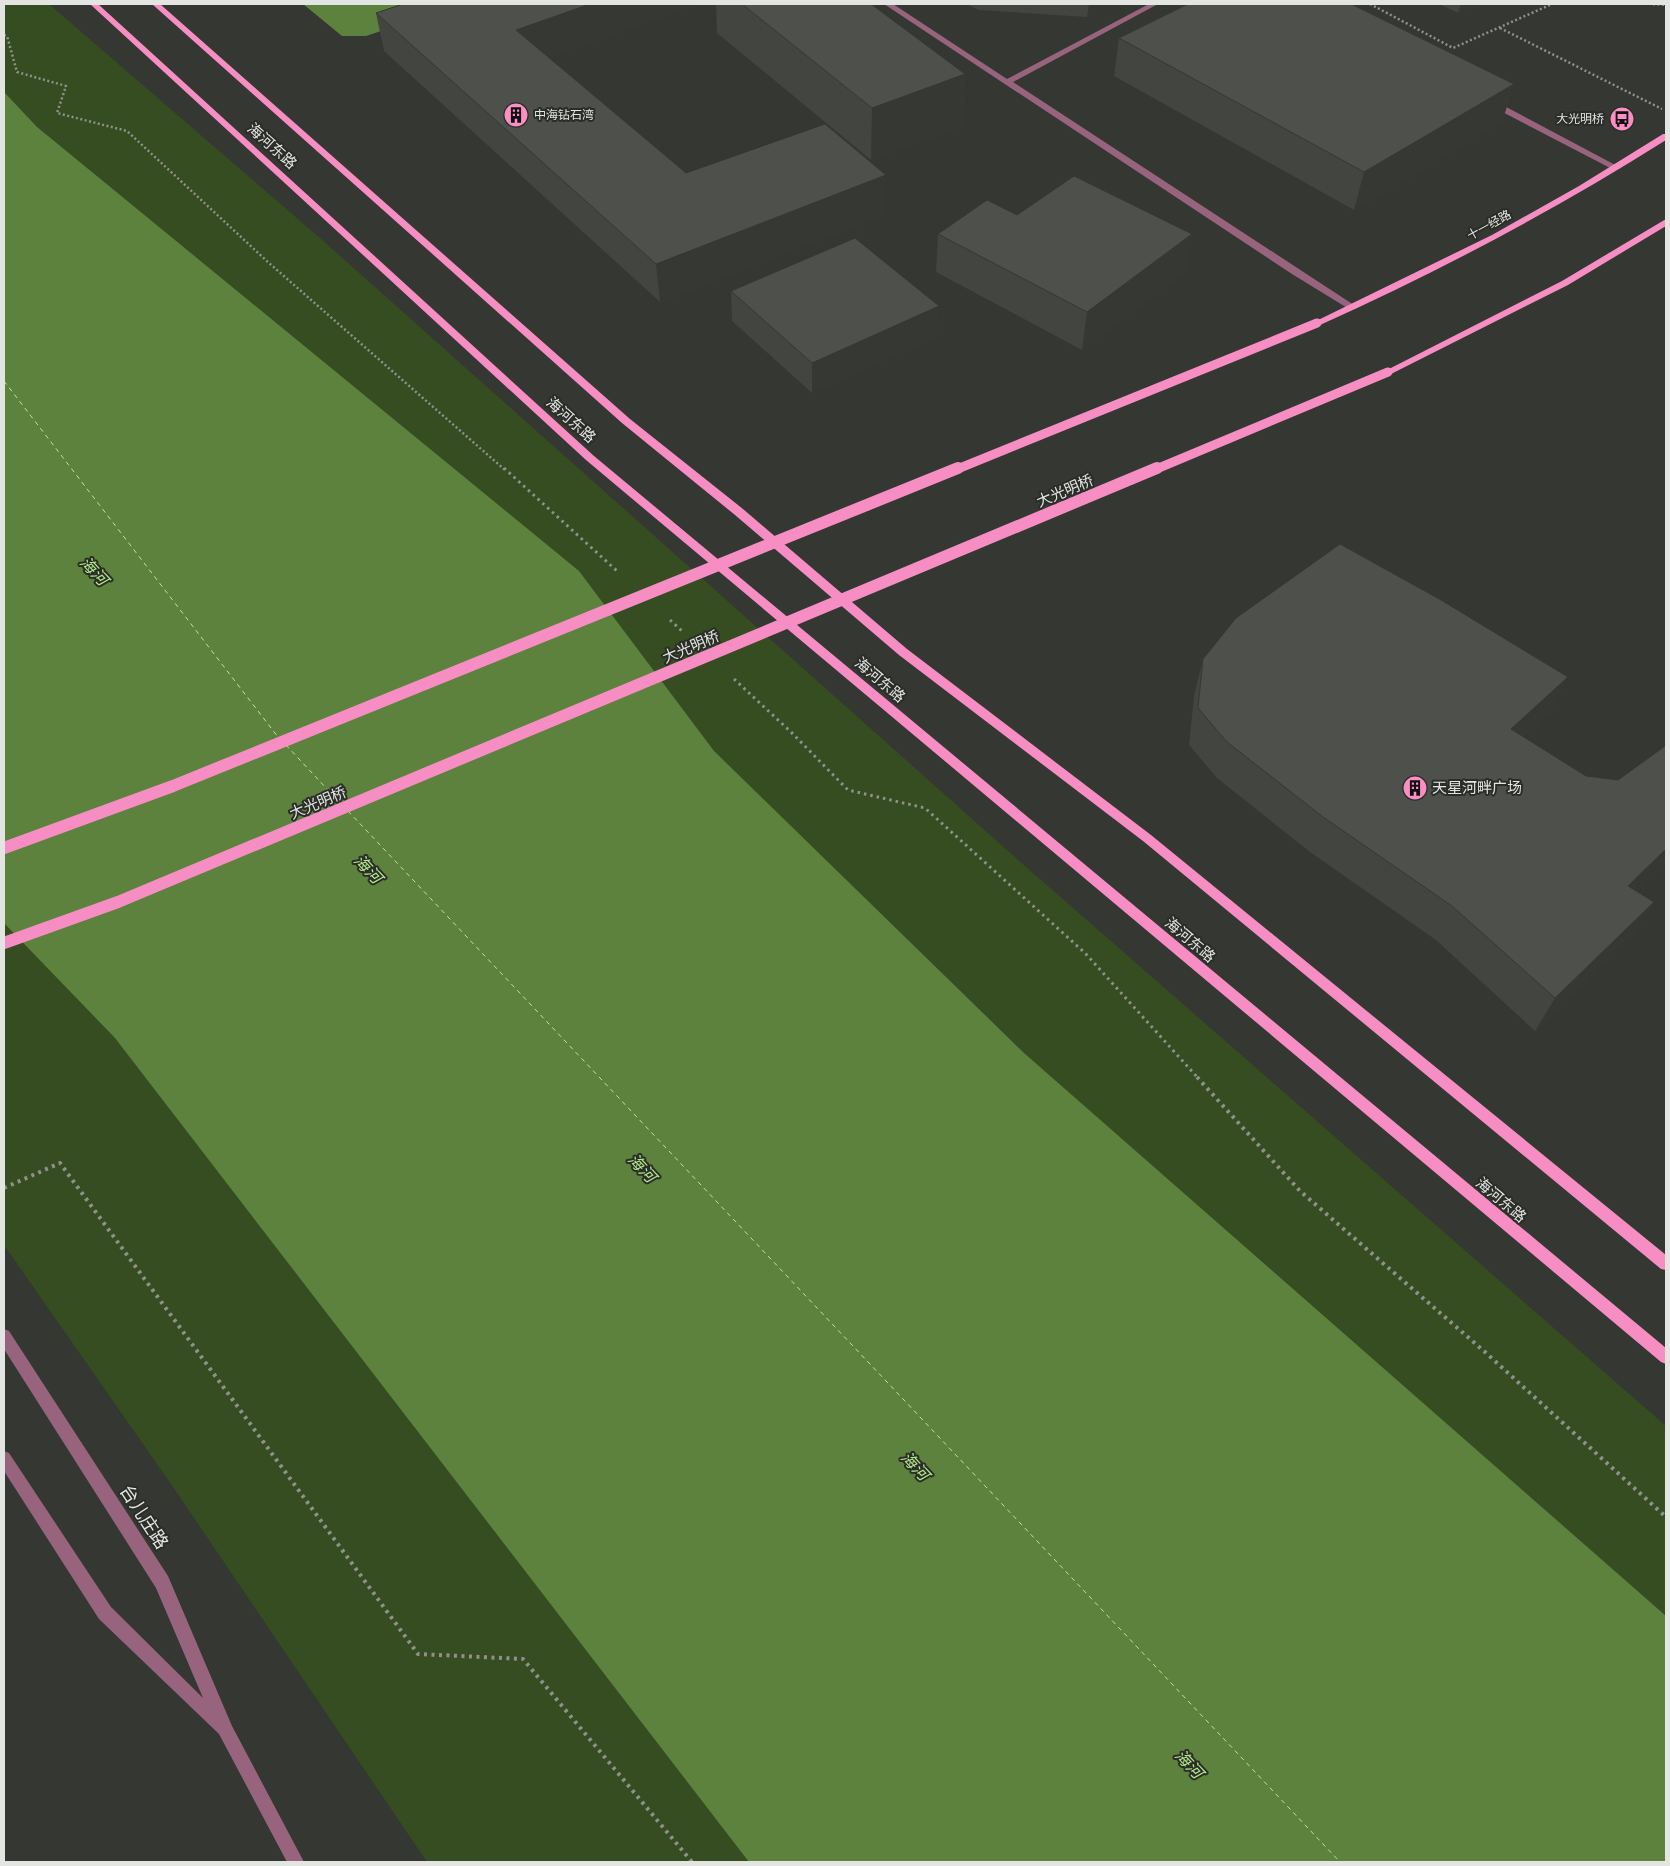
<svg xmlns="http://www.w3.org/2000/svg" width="1670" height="1866" font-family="'Fira Sans','Noto Sans SC',sans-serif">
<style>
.green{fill:#354d20}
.water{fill:#5d823d}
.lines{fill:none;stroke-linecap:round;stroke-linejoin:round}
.ferry{stroke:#b5ea8a;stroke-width:1;stroke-dasharray:4.5 4;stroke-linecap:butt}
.path-far2{stroke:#8f918d;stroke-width:2.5;stroke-dasharray:2 2.5;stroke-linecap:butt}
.path-far1{stroke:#8f918d;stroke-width:3;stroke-dasharray:2.5 4;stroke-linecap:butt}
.path{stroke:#8f918d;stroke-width:4;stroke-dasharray:3 4.5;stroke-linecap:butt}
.minor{fill:#98647d;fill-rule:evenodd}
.major{fill:#f78ec3;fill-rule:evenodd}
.major-bridge-far1{stroke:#f78ec3;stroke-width:9}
.major-bridge{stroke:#f78ec3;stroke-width:12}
.wall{fill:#424540}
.shaded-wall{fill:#363834}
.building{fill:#4d504b;stroke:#363834}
.labels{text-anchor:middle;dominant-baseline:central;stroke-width:4;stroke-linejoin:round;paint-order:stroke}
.far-poi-label{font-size:12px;fill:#e3e5e2;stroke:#2a2d28;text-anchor:start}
.far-street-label{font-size:12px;fill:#e3e5e2;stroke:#2a2d28}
.street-label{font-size:15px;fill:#e3e5e2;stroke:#2a2d28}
.poi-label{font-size:15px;fill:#e3e5e2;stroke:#2a2d28;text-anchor:start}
.water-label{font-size:16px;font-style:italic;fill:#b5ea8a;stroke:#2a2d28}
.near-street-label{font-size:18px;fill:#e3e5e2;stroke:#2a2d28}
</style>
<rect width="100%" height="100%" fill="#343732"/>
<path class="green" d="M4 4H49L320 238 1025 866 1666 1426V1862H427L173 1487 4 1245Z"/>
<path class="water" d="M303 4H462L366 36H342Z
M4 92 37 127 579 571 714 751 1024 1053 1666 1616V1862H749L115 1038 4 923Z"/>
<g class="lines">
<path class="ferry" d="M4 381 278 737
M286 745 340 803
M348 811 1340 1862"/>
<path class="path-far2" d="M1370 4 1453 48 1552 4
M1653 4 1666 5
M1500 28 1662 109
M4 35 7 36 17 72 66 86 57 113 127 131 269 263 505 470"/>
<path class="path-far1" d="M504 468 617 571
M670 620 683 632
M734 679 791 732 848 790 925 808 1085 953 1198 1078"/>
<path class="path" d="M1197 1077 1300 1191 1485 1352 1666 1517
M4 1188 60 1163 418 1654 523 1659 692 1862"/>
<path class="minor" d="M884 4H893L1007 79 1149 4H1158L1013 82 1357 307 1355 309H1349L1292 274Z
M1489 101H1495L1621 168 1614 170 1489 105Z
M4 1329 9 1331 168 1576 232 1726 304 1862H287L219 1734 99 1619 4 1471V1451L9 1453 111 1607 203 1698 156 1588 4 1349Z"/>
<path class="major" d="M90 4H98L594 456 1666 1348V1364L1661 1362 586 460Z
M152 4H160L630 419 743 509 907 649 1151 835 1666 1255V1270L1661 1269 1143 841 899 655 735 515 622 423Z
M1663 134H1666V140C1555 210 1440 271 1320 325H1314L1312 323 1492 235 1579 186Z
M1666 219V226L1568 285 1391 374 1388 375 1383 372 1562 281Z"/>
<path class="major-bridge-far1" d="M955 470 1317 323
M1154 470 1388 372"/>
<path class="major-bridge" d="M4 848 173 786 958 468
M4 943 118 902 1157 468"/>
</g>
<path class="wall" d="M403 4H698L549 58 686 173 885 214 660 302 384 51 376 13Z
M716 4H871L965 74 962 126 871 160 717 33Z
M966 4H1091L1087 17 979 10Z
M1439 4H1478L1458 13Z
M1119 38 1514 84 1502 122 1354 210 1114 76Z
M1017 215 1192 234 1185 272 1082 350 936 272 938 234Z
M731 291 937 336 812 393 732 321Z
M1203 659 1550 713 1524 737 1586 776 1618 780 1666 748V863L1637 891 1654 902 1632 936 1535 1031 1436 940 1310 852 1217 778 1189 745 1194 696Z"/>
<path class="shaded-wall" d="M590 4H698L522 68 516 30Z
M1089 4H1091L1087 17Z
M1461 4H1478L1458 13Z
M965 74 962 126 871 160 872 108Z
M1514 84 1502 122 1354 210 1364 172Z
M886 175 885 214 660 302 656 264Z
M1192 234 1185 272 1082 350 1087 312Z
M939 306 937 336 812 393V363Z
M1568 677 1550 713 1494 765 1511 729Z
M1666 849V863L1607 920 1628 886Z
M1654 902 1632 936 1535 1031 1555 998Z"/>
<path class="building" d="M403 4H590L516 30 686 173 825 124 886 175 656 264 376 13Z
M742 4H871L965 74 872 108Z
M1188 4H1351L1514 84 1364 172 1119 38Z
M1074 176 1192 234 1087 312 938 234 987 200 1017 215Z
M855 238 939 306 812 363 731 291Z
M1340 544 1441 600 1568 677 1511 729 1586 776 1618 780 1665 746 1666 748V849L1628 886 1654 902 1555 998 1452 906 1323 817 1227 742 1198 708 1203 659 1236 618Z"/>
<defs>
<symbol id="building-disc" viewBox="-11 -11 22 22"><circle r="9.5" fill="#fb8fc5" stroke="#2a2d28"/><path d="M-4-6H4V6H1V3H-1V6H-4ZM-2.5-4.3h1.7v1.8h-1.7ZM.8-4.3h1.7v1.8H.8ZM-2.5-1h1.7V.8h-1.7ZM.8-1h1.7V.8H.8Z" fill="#111"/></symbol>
<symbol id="bus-disc" viewBox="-11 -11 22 22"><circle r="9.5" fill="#fb8fc5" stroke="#2a2d28"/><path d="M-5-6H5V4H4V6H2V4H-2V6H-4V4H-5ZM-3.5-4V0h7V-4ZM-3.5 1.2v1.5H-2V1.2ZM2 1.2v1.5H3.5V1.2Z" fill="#111"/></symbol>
</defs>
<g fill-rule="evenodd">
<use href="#building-disc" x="502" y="101" width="28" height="28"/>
<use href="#bus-disc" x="1608" y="105" width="28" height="28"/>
<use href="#building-disc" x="1401" y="774" width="28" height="28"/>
</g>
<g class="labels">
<g class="far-poi-label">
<text x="534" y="115">中海钻石湾</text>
<text x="1604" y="119" text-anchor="end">大光明桥</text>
</g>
<g class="far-street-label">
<text transform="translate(1489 225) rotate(-29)">十一经路</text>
</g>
<g class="street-label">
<text transform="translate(272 146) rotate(42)">海河东路</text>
<text transform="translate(571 420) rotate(42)">海河东路</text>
<text transform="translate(1065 491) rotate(-23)">大光明桥</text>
<text transform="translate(691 647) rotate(-23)">大光明桥</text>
<text transform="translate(880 680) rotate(40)">海河东路</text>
<text transform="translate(318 803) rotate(-23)">大光明桥</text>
<text transform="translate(1190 940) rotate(40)">海河东路</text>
<text transform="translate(1501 1200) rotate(40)">海河东路</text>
</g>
<g class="poi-label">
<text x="1432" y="788">天星河畔广场</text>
</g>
<g class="water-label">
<text transform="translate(94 571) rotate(47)">海河</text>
<text transform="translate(368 869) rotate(47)">海河</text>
<text transform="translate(642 1168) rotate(47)">海河</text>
<text transform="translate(915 1466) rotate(47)">海河</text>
<text transform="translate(1189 1764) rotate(47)">海河</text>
</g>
<g class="near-street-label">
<text transform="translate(144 1517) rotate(57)">台儿庄路</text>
</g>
</g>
<rect width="1670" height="1866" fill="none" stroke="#e3e5e2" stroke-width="10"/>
</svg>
